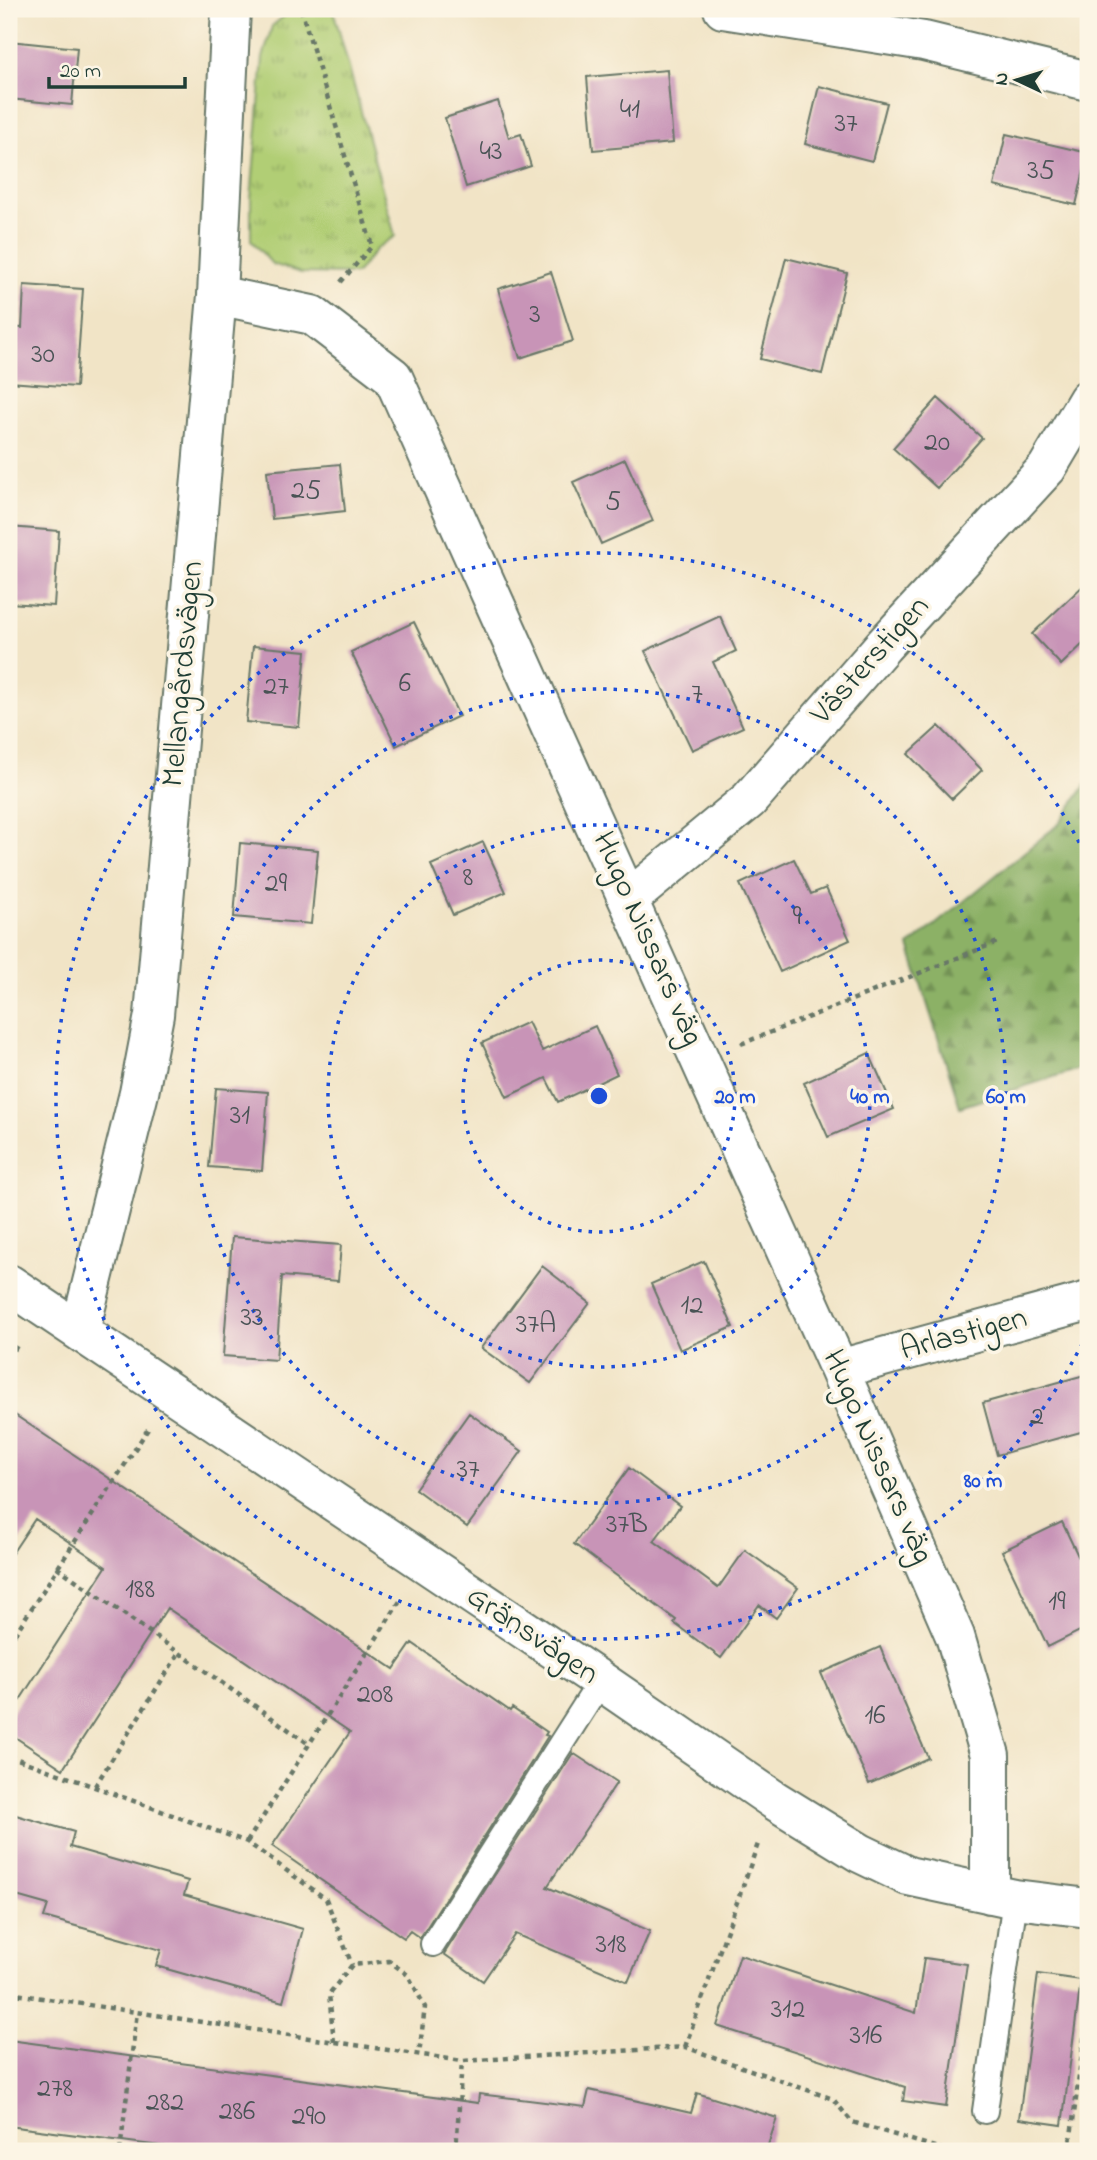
<svg xmlns="http://www.w3.org/2000/svg" width="1097" height="2160" font-family="'Indie Flower',sans-serif">
<style>
.grass{fill:url(#grass-tufts);stroke:#688654;stroke-width:2}
.forest{fill:url(#forest-firs);stroke:#56774d;stroke-width:2}
.building{fill:#c894b7}
.lines{fill:none;stroke-linecap:round;stroke-linejoin:round}
.service-casing{stroke:#687767;stroke-width:28}
.minor-casing{stroke:#687767;stroke-width:42}
.path{stroke:#687767;stroke-width:4.5;stroke-dasharray:5 5;stroke-linecap:butt}
.service{stroke:#fff;stroke-width:24}
.minor{stroke:#fff;stroke-width:38}
.ring{fill:none;stroke:#1d4ed8;stroke-width:3.5;stroke-dasharray:3.5 7}
.labels{text-anchor:middle;dominant-baseline:central;stroke-width:7;stroke-linejoin:round;paint-order:stroke}
.number-label{font-size:28px;fill:#495355}
.street-label{font-size:32px;fill:#1f3d34;stroke:#fcf5e5}
.centre{fill:#1d4ed8;stroke:#fcf5e5;stroke-width:3.5}
.ring-label{font-size:21px;text-anchor:middle;font-weight:bold;fill:#1d4ed8;stroke:#fcf5e5;stroke-width:7;stroke-linejoin:round;paint-order:stroke}
</style>
<defs>
<pattern id="grass-tufts" width="24" height="20" patternUnits="userSpaceOnUse" patternTransform="scale(1.75)"><rect width="24" height="20" fill="#b1ce75"/><path d="M3 7l-1-3M5 7V3M7 7l1-3M15 17l-1-3M17 17v-4M19 17l1-3" fill="none" stroke="#8fa861"/></pattern>
<pattern id="forest-firs" width="22" height="20" patternUnits="userSpaceOnUse" patternTransform="scale(1.75)"><rect width="22" height="20" fill="#8cb166"/><path d="M5 1l3.5 6h-7zM16 11l3.5 6h-7z" fill="#729155"/></pattern>
</defs>
<rect width="100%" height="100%" fill="#fcf5e5"/>
<filter id="ink" filterUnits="userSpaceOnUse"><feTurbulence type="fractalNoise" baseFrequency=".0143" numOctaves="2"/><feDisplacementMap in="SourceGraphic" scale="14" xChannelSelector="R" yChannelSelector="G"/><feConvolveMatrix kernelMatrix="1 2 1 2 8 2 1 2 1" color-interpolation-filters="sRGB"/></filter>
<filter id="wash" filterUnits="userSpaceOnUse"><feTurbulence type="fractalNoise" baseFrequency=".00686" numOctaves="4" result="noise"/><feDisplacementMap in="SourceGraphic" scale="28" xChannelSelector="R" yChannelSelector="G"/><feGaussianBlur stdDeviation="1.57" result="paint"/><feColorMatrix in="noise" values="0 0 0 0 0 0 0 0 0 0 0 0 0 0 0 0 0 1.4 0 .05"/><feComposite in="paint" operator="in"/></filter>
<g filter="url(#wash)">
<rect width="100%" height="100%" fill="#f1e4c6"/>
<path class="grass" d="M300 9H333L395 236 377 248 356 274 301 273 272 264 251 240V199L263 58 272 26 288 13Z"/>
<path class="forest" d="M1088 781V1066L960 1107 909 946 1060 823Z"/>
<g id="blocks">
<path class="building" d="M9 41 77 48 72 105 9 99Z
M667 70 673 143 593 150 587 77Z
M819 86 887 103 872 161 805 144Z
M498 101 509 138 521 134 531 166 466 187 445 118Z
M1006 134 1088 153 1076 205 994 186Z
M786 258 847 273 822 374 760 359Z
M551 272 573 341 520 358 498 289Z
M24 285 83 289 76 387 9 382V327L22 328Z
M938 398 982 438 937 488 893 448Z
M625 459 653 521 601 544 573 482Z
M340 464 345 511 272 519 267 471Z
M9 527 59 531 54 606 9 603Z
M1088 581V639L1061 665 1032 634Z
M720 616 736 651 713 662 743 727 692 750 645 651Z
M414 622 459 716 396 746 351 652Z
M253 646 306 651 299 727 246 722Z
M939 726 982 770 952 799 908 754Z
M483 842 506 892 453 915 431 865Z
M240 843 318 850 311 924 234 917Z
M794 859 811 894 826 888 850 940 780 972 740 884Z
M528 1022 542 1051 595 1026 617 1074 558 1102 546 1078 507 1097 482 1043Z
M869 1053 894 1109 828 1137 804 1083Z
M216 1088 268 1092 262 1171 209 1167Z
M232 1237 341 1245 338 1281 282 1276 276 1360 223 1356Z
M704 1261 733 1327 680 1350 651 1284Z
M542 1266 590 1303 530 1383 481 1348Z
M1088 1374V1430L997 1455 983 1403Z
M9 1411 394 1669 412 1643 510 1711 512 1708 547 1732 545 1735 548 1736 420 1938 410 1931 404 1938 272 1846 350 1732 167 1608 63 1769 9 1733V1717L106 1567 35 1519 9 1558Z
M469 1413 522 1451 467 1527 415 1489Z
M629 1468 680 1506 654 1541 718 1588 745 1550 798 1588 776 1618 759 1605 721 1658 674 1623 676 1620 574 1544Z
M1062 1522 1088 1577V1627L1048 1647 1002 1551Z
M880 1647 928 1758 869 1784 821 1673Z
M573 1753 617 1782 547 1887 650 1931 628 1982 515 1934 483 1981 444 1954Z
M9 1813 74 1832 70 1847 188 1881 184 1895 303 1929 283 2002 156 1966 161 1950 44 1917 48 1905 9 1894Z
M740 1955 916 2013 924 1958 967 1964 946 2107 903 2101 905 2087 717 2026Z
M1038 1974 1081 1980 1062 2125 1019 2119Z
M9 2040 478 2103 479 2094 585 2107 589 2090 691 2113 697 2093 777 2118 766 2151H198L9 2126Z"/>
</g>
</g>
<g filter="url(#ink)">
<use href="#blocks" fill-opacity="0" stroke="#687767" stroke-width="2"/>
<g class="lines">
<defs>
<path id="service" d="M433 1944 601 1681
M985 2111 1015 1899"/>
<path id="minor" d="M723 9 924 41 1088 81
M217 295 312 315 393 377 839 1369 955 1636 990 1755V1894
M629 899 749 800 883 646 1047 468 1088 399
M9 1284 601 1681 774 1800 860 1853 908 1876 1015 1899 1088 1908
M80 1331 139 1093 154 1015 217 295 231 9
M839 1369 1088 1301"/>
</defs>
<use href="#service" class="service-casing"/>
<use href="#minor" class="minor-casing"/>
<path class="path" d="M301 9 372 246 340 283
M741 1044 1000 941
M9 1359 19 1342
M57 1567 309 1744
M9 1643 148 1429
M9 1756 247 1842 326 1899 352 1965
M95 1786 179 1653
M247 1842 402 1598
M9 1993 462 2061 685 2047 833 2099 852 2122 948 2151
M334 2042 329 1994 352 1965 389 1961 408 1975 425 2007 419 2054
M685 2047 759 1841
M120 2151 137 2012
M456 2151 462 2061
M1069 2151 1088 2008"/>
<use href="#service" class="service"/>
<use href="#minor" class="minor"/>
</g>
</g>
<g class="ring">
<circle cx="599" cy="1096" r="136"/>
<circle cx="599" cy="1096" r="271"/>
<circle cx="599" cy="1096" r="407"/>
<path d="M1087 1334A543 543 0 1 1 1087 858"/>
</g>
<g class="labels">
<g class="number-label">
<text x="630" y="110">41</text>
<text x="846" y="124">37</text>
<text x="491" y="152">43</text>
<text x="1041" y="171">35</text>
<text x="535" y="315">3</text>
<text x="43" y="355">30</text>
<text x="937" y="443">20</text>
<text x="306" y="491">25</text>
<text x="613" y="502">5</text>
<text x="405" y="684">6</text>
<text x="276" y="687">27</text>
<text x="697" y="694">7</text>
<text x="468" y="878">8</text>
<text x="276" y="884">29</text>
<text x="797" y="917">9</text>
<text x="240" y="1116">31</text>
<text x="692" y="1306">12</text>
<text x="252" y="1318">33</text>
<text x="536" y="1325">37A</text>
<text x="1037" y="1417">2</text>
<text x="468" y="1470">37</text>
<text x="627" y="1525">37B</text>
<text x="140" y="1590">188</text>
<text x="1057" y="1602">19</text>
<text x="375" y="1695">208</text>
<text x="875" y="1716">16</text>
<text x="611" y="1945">318</text>
<text x="788" y="2010">312</text>
<text x="866" y="2036">316</text>
<text x="55" y="2089">278</text>
<text x="165" y="2103">282</text>
<text x="237" y="2112">286</text>
<text x="309" y="2117">290</text>
</g>
<g class="street-label">
<text transform="translate(871 661) rotate(-48)">Västerstigen</text>
<text transform="translate(184 674) rotate(-85)">Mellangårdsvägen</text>
<text transform="translate(647 939) rotate(66)">Hugo Nissars väg</text>
<text transform="translate(964 1335) rotate(-15)">Arlastigen</text>
<text transform="translate(877 1457) rotate(66)">Hugo Nissars väg</text>
<text transform="translate(532 1636) rotate(34)">Gränsvägen</text>
</g>
</g>
<circle cx="599" cy="1096" r="10" class="centre"/>
<g class="ring-label">
<text x="735" y="1103">20 m</text>
<text x="870" y="1103">40 m</text>
<text x="1006" y="1103">60 m</text>
<text x="983" y="1487">80 m</text>
</g>
<rect width="1097" height="2160" fill="none" stroke="#fcf5e5" stroke-width="35"/>
<g transform="translate(1017 80) rotate(274)" stroke="#fcf5e5" stroke-width="5" paint-order="stroke">
<path d="M0-5L12 26L0 18L-12 26Z" fill="#1f3d34"/>
<text y="-10" font-size="19" font-weight="bold" text-anchor="middle" fill="#1f3d34">N</text>
</g>
<path d="M49 77v10h136v-10" fill="none" stroke="#1f3d34" stroke-width="3.5"/>
<text x="60" y="77" font-size="21" fill="#1f3d34" stroke="#fcf5e5" stroke-width="5" paint-order="stroke">20 m</text>
</svg>
